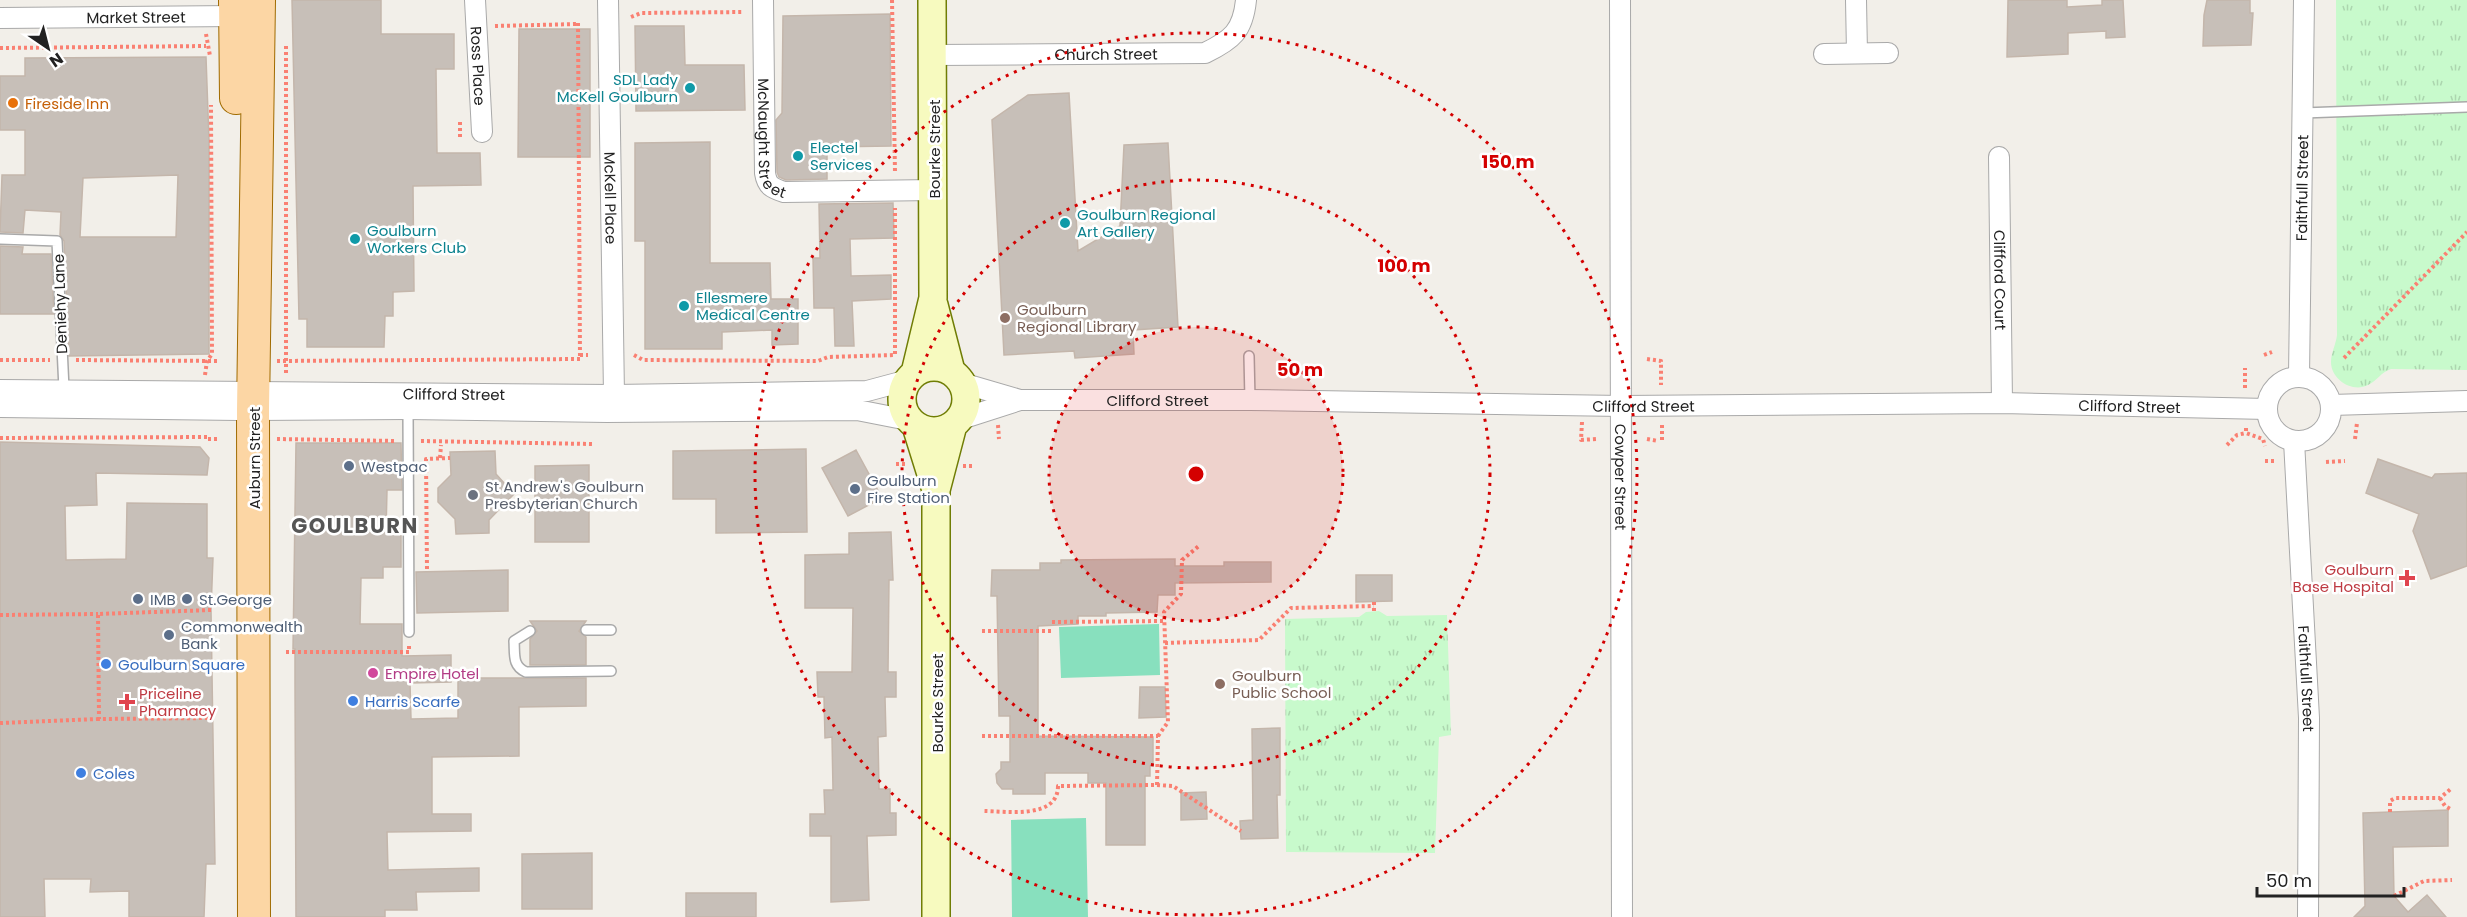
<svg xmlns="http://www.w3.org/2000/svg" width="2467" height="917" font-family="Poppins,sans-serif">
<style>
.park{fill:url(#park-tufts)}
.pitch{fill:#88e0be}
.building{fill:#c7bfb8;stroke:#c4b6ab;stroke-width:1.5;fill-rule:evenodd}
.lines{fill:none;stroke-linecap:round;stroke-linejoin:round}
.service-casing{stroke:#a9a9a9;stroke-width:12}
.minor-casing{stroke:#a9a9a9;stroke-width:22}
.secondary-casing{stroke:#707d05;stroke-width:30}
.primary-casing{stroke:#a06b00;stroke-width:34}
.path{stroke:#fa8072;stroke-width:4;stroke-dasharray:3 3;stroke-linecap:butt}
.service{stroke:#fff;stroke-width:9}
.minor{stroke:#fff;stroke-width:20}
.secondary{stroke:#f7fabf;stroke-width:27}
.primary{stroke:#fcd6a4;stroke-width:32}
.ring{fill:none;stroke:#d40000;stroke-width:3;stroke-dasharray:3 6}
.culture-dot{fill:#0f9aa8;stroke:#fff;stroke-width:2}
.food-dot{fill:#e8710a;stroke:#fff;stroke-width:2}
.education-dot{fill:#8d6e63;stroke:#fff;stroke-width:2}
.service-dot{fill:#5c6f8a;stroke:#fff;stroke-width:2}
.worship-dot{fill:#6b7280;stroke:#fff;stroke-width:2}
.health-dot{fill:#e0444e;stroke:#fff;stroke-width:2}
.shop-dot{fill:#3f7fe0;stroke:#fff;stroke-width:2}
.hotel-dot{fill:#d1479c;stroke:#fff;stroke-width:2}
.labels{text-anchor:middle;dominant-baseline:central;stroke-width:5;stroke-linejoin:round;paint-order:stroke}
.street-label{font-size:15px;fill:#222;stroke:#fff}
.culture-label{font-size:15px;fill:#0d838f;stroke:#fff;text-anchor:start}
.food-label{font-size:15px;fill:#c56008;stroke:#fff;text-anchor:start}
.education-label{font-size:15px;fill:#785e54;stroke:#fff;text-anchor:start}
.service-label{font-size:15px;fill:#4e5e75;stroke:#fff;text-anchor:start}
.worship-label{font-size:15px;fill:#5b616d;stroke:#fff;text-anchor:start}
.health-label{font-size:15px;fill:#be3a42;stroke:#fff;text-anchor:end}
.shop-label{font-size:15px;fill:#366cbe;stroke:#fff;text-anchor:start}
.hotel-label{font-size:15px;fill:#b23c85;stroke:#fff;text-anchor:start}
.district-label{font-size:21px;font-weight:bold;letter-spacing:1.5px;fill:#555;stroke:#fff}
.centre{fill:#d40000;stroke:#fff;stroke-width:3}
.ring-label{font-size:18px;text-anchor:middle;font-weight:bold;fill:#d40000;stroke:#fff;stroke-width:5;stroke-linejoin:round;paint-order:stroke}
</style>
<defs>
<pattern id="park-tufts" width="24" height="20" patternUnits="userSpaceOnUse" patternTransform="scale(1.5)"><rect width="24" height="20" fill="#c8facc"/><path d="M3 7l-1-3M5 7V3M7 7l1-3M15 17l-1-3M17 17v-4M19 17l1-3" fill="none" stroke="#acd6af"/></pattern>
</defs>
<rect width="100%" height="100%" fill="#f2efe9"/>
<path class="park" d="M2336 0H2467V370L2391 369C2381 372 2377 381 2368 385 2353 393 2331 380 2331 362 2331 353 2336 344 2337 335Z
M1379 611 1387 616 1447 615 1451 735 1439 737 1435 853 1286 852 1285 619 1359 617 1366 612Z"/>
<path class="pitch" d="M1159 624 1160 675 1061 678 1059 627Z
M1086 818 1088 917H1012L1011 820Z"/>
<path class="building" d="M292 0H381V34H454V69H436L437 153H480L481 185 413 186 414 291 393 292V316H385L384 347H307V319H299Z
M2008 0H2067V7L2102 5V0H2123L2125 37 2106 38V31L2068 33V54L2007 57Z
M2207 0H2250V13H2253L2251 45 2203 46 2204 15Z
M890 14 891 146 827 147V179L786 180 779 177 777 172 776 120 782 113 783 16Z
M635 26H684L685 65H744L745 110 636 111Z
M519 29H590V157H518Z
M206 57 209 141V354L69 356 64 241 60 235 61 212 25 210 23 233 0 232 2 175H25V130H0V76H25V58ZM178 175 176 237H80L83 178Z
M1069 93 1078 251 1120 226 1124 145 1168 143 1178 327 1133 330 1134 354 1075 358 1074 351 1004 355 992 120 1028 95Z
M710 142V263H770L771 299H798V344L772 345V330L722 332V349H645V241H635V143Z
M893 203 894 238 850 239 851 276 891 275V299L852 301 854 346H835L834 308H814L813 258H820L819 204Z
M0 246 23 247 22 254H51L54 314H0Z
M0 442 200 447 209 458 207 475 96 473 97 505 65 506 66 560 126 559 127 503 207 504V558H213L211 610 215 864H206L204 917H129V891L90 892 91 879H44L45 917H0Z
M296 443H401L402 490H387L386 533H401V567H383V578H361L360 624H402V656L451 655V682L410 683 411 719 458 718V678H586V706L519 707V756L432 757V814H471V831L387 832 388 870 479 868V891L416 892 417 910H385V917H296L295 684V649H293Z
M806 449 807 532 716 533V499H673V451Z
M856 450 882 498 848 516 822 468Z
M495 451 496 474 514 494 489 520V533L456 534 455 519 438 502V488L451 475 450 452Z
M2378 459 2432 478 2435 474 2467 473V566L2431 579 2413 531 2419 514 2366 493Z
M589 465V542H535V466Z
M891 532 893 580H889L888 672H896V697H885L886 736 878 737 879 789H890V813H896V835L867 836 869 900 831 902V836H810V814H825L824 790H833L832 737 825 738 824 697H818L817 672H852L853 608H805V555L849 554V533Z
M1175 559V566H1224V562H1271V582L1175 583V595H1158L1157 612 1106 613V616H1078V624L1038 626V736L1153 737V766H1150V776H1145V845H1106V783H1088V773H1045V794H1013V789H1002L997 783 996 774 1001 769V762H1010V716H999L997 596H991L992 570H1040V563H1061V560Z
M508 570V611L417 613 416 572Z
M1356 575H1392V601L1356 602Z
M530 621H586L579 631 586 637V665H530V639L537 631Z
M1140 687H1165L1166 717 1139 718Z
M1280 728V795H1277L1278 838 1241 839 1240 821 1253 820 1252 729Z
M1206 792 1207 819 1181 820V793Z
M2448 810V846L2393 847 2394 896 2408 912 2427 895 2446 917H2354L2365 906 2363 813Z
M592 853V909H522V854Z
M686 893H756V917H686Z"/>
<g class="lines">
<defs>
<path id="service" d="M2303 113 2467 107
M0 239 57 241 64 389
M1249 356 1250 400
M408 409 409 632
M586 630H611
M530 631 514 641C515 654 512 666 526 672L611 671"/>
<g id="minor">
<path id="s1" d="M475 0 482 132"/>
<path id="s2" d="M608 0 614 395"/>
<path id="s3" d="M763 0 765 173C767 186 772 188 784 192L934 190"/>
<path id="s4" d="M1620 0 1622 917"/>
<path d="M1856 0 1857 53"/>
<path id="s5" d="M0 18 236 16"/>
<path d="M1824 54 1888 53"/>
<path id="s6" d="M934 55 1205 53C1232 40 1243 31 1246 0"/>
<path id="s7" d="M1999 157 2002 403"/>
<path id="s8" d="M2299 377 2304 0"/>
<circle cx="2299" cy="409" r="32"/>
<path id="s9" d="M962 383 1020 400H1250L1622 406 2002 403 2267 409"/>
<path id="s10" d="M0 390 614 395 867 391 908 380"/>
<path d="M2331 405 2467 401"/>
<path d="M0 407 238 410 408 409 607 412 857 410 908 420"/>
<path d="M958 420 1020 400"/>
<path id="s11" d="M2294 441 2309 718 2308 917"/>
</g>
<path id="secondary" d="M934 305 951 371
M902 399a32 32 0 1 1 64 0a32 32 0 1 1-64 0Z
M915 373 933 298 932 0
M916 426 936 490
M936 917V490L953 425"/>
<path id="primary" d="M235 0 236 98
M254 917 253 410 259 0"/>
</defs>
<use href="#service" class="service-casing"/>
<use href="#minor" class="minor-casing"/>
<use href="#secondary" class="secondary-casing"/>
<use href="#primary" class="primary-casing"/>
<path class="path" d="M892 0 895 172
M631 17 641 13 744 12
M495 26 578 24
M206 34 210 56
M286 46V374
M0 48 206 46
M460 122V139
M580 355H588
M634 355 643 360 818 361 828 357 895 355V208
M2264 355 2272 352
M2344 358 2467 232
M1647 359 1661 361V385
M0 360H50
M76 360 219 361
M277 361 580 359 578 20
M205 375 207 361 212 354 211 105
M2245 388V368
M1582 422 1581 440 1596 439
M998 425 999 439
M2246 428V433L2263 439 2265 446
M0 438 207 437V439H218
M277 439 396 441
M1647 439 1658 441
M2355 439 2357 423
M1662 440V422
M421 441 592 444
M2227 445 2237 435 2246 433
M440 458 441 445
M2265 461H2276
M2326 462 2345 461
M896 464H905
M963 466H975
M427 569 426 459 450 458
M211 610 98 614 99 719 212 718
M1374 611V602
M0 615 98 614
M1052 622 1164 621
M982 631H1052
M1165 643 1259 640 1291 608 1374 606
M286 652H409V643
M0 723 99 719
M982 736H1158L1157 785 1058 786C1058 820 1005 811 983 811
M1158 736 1168 722 1164 612 1181 594 1182 560 1200 545
M1157 785 1173 786 1241 831
M2440 798 2445 806 2452 810
M2390 812V801L2395 798H2440L2452 788
M2394 896 2424 881 2452 880"/>
<use href="#service" class="service"/>
<use href="#minor" class="minor"/>
<use href="#secondary" class="secondary"/>
<use href="#primary" class="primary"/>
</g>
<circle cx="1196" cy="474" r="147" fill="#d40000" fill-opacity=".12"/>
<g class="ring">
<circle cx="1196" cy="474" r="147"/>
<circle cx="1196" cy="474" r="294"/>
<circle cx="1196" cy="474" r="441"/>
</g>
<g class="culture-dot">
<circle cx="690" cy="88" r="6"/>
<circle cx="798" cy="156" r="6"/>
<circle cx="1065" cy="223" r="6"/>
<circle cx="355" cy="239" r="6"/>
<circle cx="684" cy="306" r="6"/>
</g>
<circle class="food-dot" cx="13" cy="103" r="6"/>
<g class="education-dot">
<circle cx="1005" cy="318" r="6"/>
<circle cx="1220" cy="684" r="6"/>
</g>
<g class="service-dot">
<circle cx="349" cy="466" r="6"/>
<circle cx="855" cy="489" r="6"/>
<circle cx="138" cy="599" r="6"/>
<circle cx="187" cy="599" r="6"/>
<circle cx="169" cy="635" r="6"/>
</g>
<circle class="worship-dot" cx="473" cy="495" r="6"/>
<g class="health-dot">
<path d="M2404 569h6v6h6v6h-6v6h-6v-6h-6v-6h6z"/>
<path d="M124 693h6v6h6v6h-6v6h-6v-6h-6v-6h6z"/>
</g>
<g class="shop-dot">
<circle cx="106" cy="664" r="6"/>
<circle cx="353" cy="701" r="6"/>
<circle cx="81" cy="773" r="6"/>
</g>
<circle class="hotel-dot" cx="373" cy="673" r="6"/>
<g class="labels">
<g class="street-label">
<text stroke="none"><textPath href="#s5" startOffset="136">Market Street</textPath></text>
<text stroke="none"><textPath href="#s6" startOffset="172">Church Street</textPath></text>
<text stroke="none"><textPath href="#s1" startOffset="66">Ross Place</textPath></text>
<text stroke="none"><textPath href="#s3" startOffset="141">McNaught Street</textPath></text>
<text transform="translate(934 149) rotate(-90)">Bourke Street</text>
<text stroke="none"><textPath href="#s8" startOffset="189">Faithfull Street</textPath></text>
<text stroke="none"><textPath href="#s2" startOffset="198">McKell Place</textPath></text>
<text stroke="none"><textPath href="#s7" startOffset="123">Clifford Court</textPath></text>
<text transform="translate(60 304) rotate(-92)">Deniehy Lane</text>
<text stroke="none"><textPath href="#s10" startOffset="454">Clifford Street</textPath></text>
<text stroke="none"><textPath href="#s9" startOffset="198">Clifford Street</textPath></text>
<text stroke="none"><textPath href="#s9" startOffset="684">Clifford Street</textPath></text>
<text stroke="none"><textPath href="#s9" startOffset="1170">Clifford Street</textPath></text>
<text transform="translate(254 458) rotate(-90)">Auburn Street</text>
<text stroke="none"><textPath href="#s4" startOffset="477">Cowper Street</textPath></text>
<text stroke="none"><textPath href="#s11" startOffset="238">Faithfull Street</textPath></text>
<text transform="translate(937 703) rotate(-90)">Bourke Street</text>
</g>
<g class="culture-label">
<text x="678" y="79" text-anchor="end">SDL Lady<tspan x="678" dy="17">McKell Goulburn</tspan></text>
<text x="810" y="147">Electel<tspan x="810" dy="17">Services</tspan></text>
<text x="1077" y="214">Goulburn Regional<tspan x="1077" dy="17">Art Gallery</tspan></text>
<text x="367" y="230">Goulburn<tspan x="367" dy="17">Workers Club</tspan></text>
<text x="696" y="297">Ellesmere<tspan x="696" dy="17">Medical Centre</tspan></text>
</g>
<g class="food-label">
<text x="25" y="103">Fireside Inn</text>
</g>
<g class="education-label">
<text x="1017" y="309">Goulburn<tspan x="1017" dy="17">Regional Library</tspan></text>
<text x="1232" y="675">Goulburn<tspan x="1232" dy="17">Public School</tspan></text>
</g>
<g class="service-label">
<text x="361" y="466">Westpac</text>
<text x="867" y="480">Goulburn<tspan x="867" dy="17">Fire Station</tspan></text>
<text x="150" y="599">IMB</text>
<text x="199" y="599">St.George</text>
<text x="181" y="626">Commonwealth<tspan x="181" dy="17">Bank</tspan></text>
</g>
<g class="worship-label">
<text x="485" y="486">St Andrew's Goulburn<tspan x="485" dy="17">Presbyterian Church</tspan></text>
</g>
<g class="health-label">
<text x="2394" y="569">Goulburn<tspan x="2394" dy="17">Base Hospital</tspan></text>
<text x="139" y="693" text-anchor="start">Priceline<tspan x="139" dy="17">Pharmacy</tspan></text>
</g>
<g class="shop-label">
<text x="118" y="664">Goulburn Square</text>
<text x="365" y="701">Harris Scarfe</text>
<text x="93" y="773">Coles</text>
</g>
<g class="hotel-label">
<text x="385" y="673">Empire Hotel</text>
</g>
<g class="district-label">
<text x="355" y="525">GOULBURN</text>
</g>
</g>
<circle cx="1196" cy="474" r="9" class="centre"/>
<g class="ring-label">
<text x="1508" y="168">150 m</text>
<text x="1404" y="272">100 m</text>
<text x="1300" y="376">50 m</text>
</g>
<g transform="translate(48 48) rotate(145)" stroke="#ffffff" stroke-width="4.5" paint-order="stroke">
<path d="M0-4.5L10 22L0 15L-10 22Z" fill="#222222"/>
<text y="-9" font-size="16" font-weight="bold" text-anchor="middle" fill="#222222">N</text>
</g>
<path d="M2257 887v9h147v-9" fill="none" stroke="#222222" stroke-width="3"/>
<text x="2266" y="887" font-size="18" fill="#222222" stroke="#ffffff" stroke-width="4.5" paint-order="stroke">50 m</text>
</svg>
